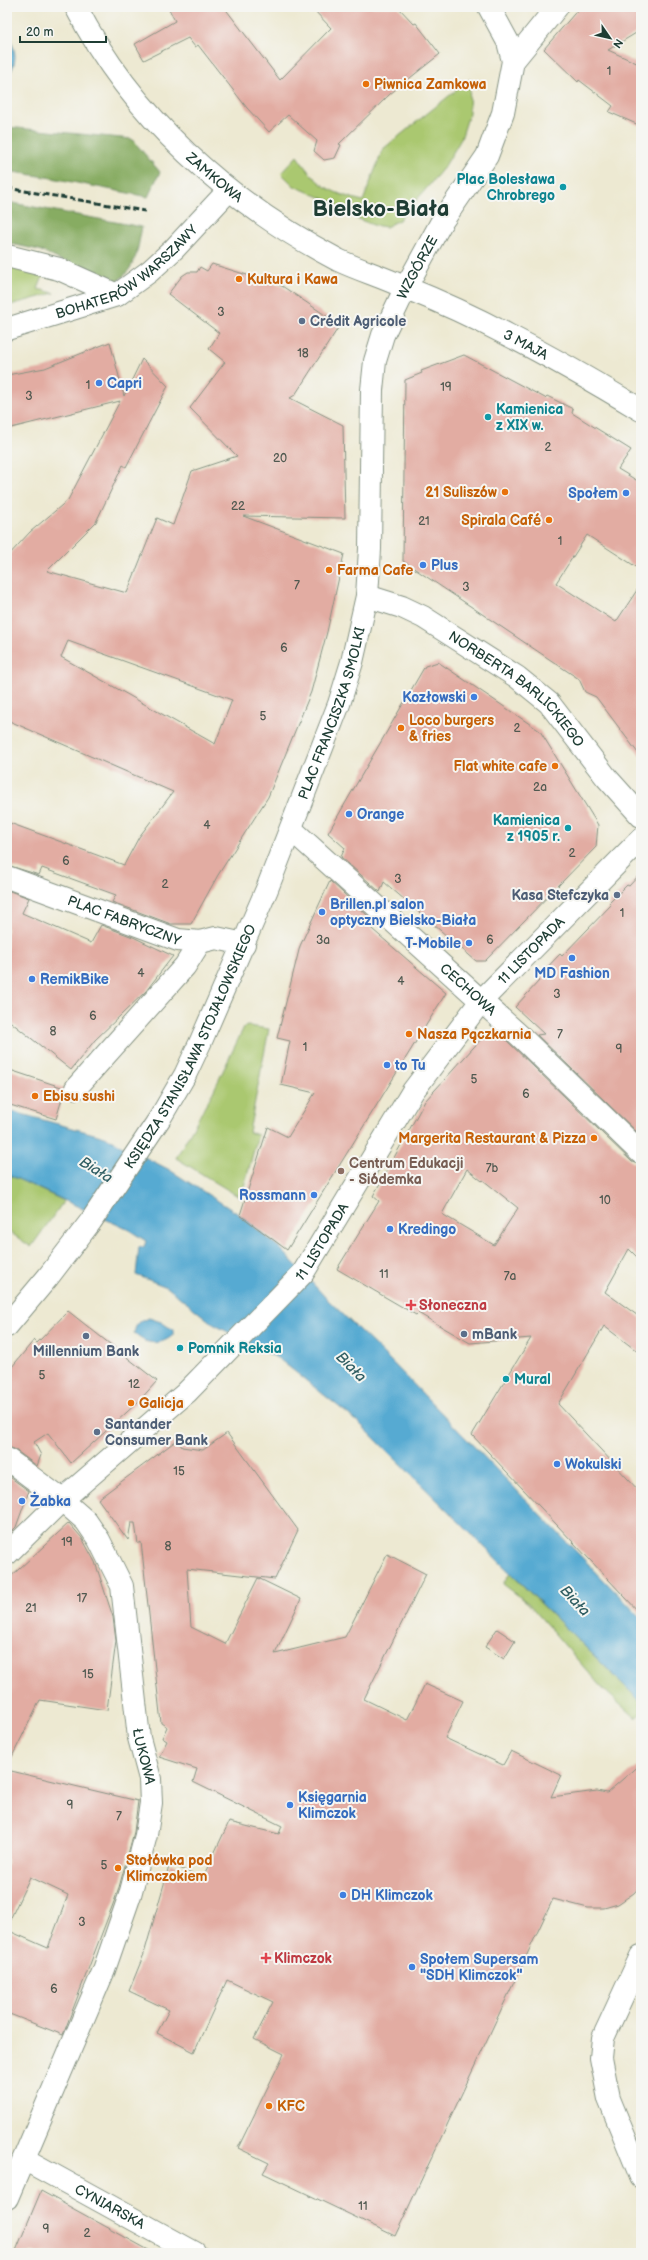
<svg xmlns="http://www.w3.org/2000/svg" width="648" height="2260" font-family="'Balsamiq Sans',sans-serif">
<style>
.green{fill:#aac870;stroke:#648252}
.forest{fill:#87ac62;stroke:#53744b}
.water{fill:#56aad2;stroke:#3a7483}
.building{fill:#e2aca2;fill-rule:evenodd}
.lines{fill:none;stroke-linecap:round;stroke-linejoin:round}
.minor-casing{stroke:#869383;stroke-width:24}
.major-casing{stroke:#869383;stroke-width:24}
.minor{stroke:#fff;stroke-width:22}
.major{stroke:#fff;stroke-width:22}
.rail{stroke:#1f3d34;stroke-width:3;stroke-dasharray:6 3;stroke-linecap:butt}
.food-dot{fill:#e8710a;stroke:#f6f6f2;stroke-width:1.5}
.culture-dot{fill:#0f9aa8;stroke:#f6f6f2;stroke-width:1.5}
.service-dot{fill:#5c6f8a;stroke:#f6f6f2;stroke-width:1.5}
.shop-dot{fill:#3f7fe0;stroke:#f6f6f2;stroke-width:1.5}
.education-dot{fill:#8d6e63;stroke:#f6f6f2;stroke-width:1.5}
.health-dot{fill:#e0444e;stroke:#f6f6f2;stroke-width:1.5}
.labels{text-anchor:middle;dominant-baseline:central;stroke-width:4;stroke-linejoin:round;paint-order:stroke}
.number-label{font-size:12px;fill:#505950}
.food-label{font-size:14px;font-weight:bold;fill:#c56008;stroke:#f6f6f2;text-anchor:start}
.street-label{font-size:14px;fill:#1f3d34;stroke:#f6f6f2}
.culture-label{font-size:14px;font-weight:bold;fill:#0d838f;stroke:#f6f6f2;text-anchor:start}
.service-label{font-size:14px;font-weight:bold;fill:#4e5e75;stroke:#f6f6f2;text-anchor:start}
.shop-label{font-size:14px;font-weight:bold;fill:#366cbe;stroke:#f6f6f2;text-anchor:start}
.education-label{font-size:14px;font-weight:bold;fill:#785e54;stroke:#f6f6f2;text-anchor:start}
.health-label{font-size:14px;font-weight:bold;fill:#be3a42;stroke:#f6f6f2;text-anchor:start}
.water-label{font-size:15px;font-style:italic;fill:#305e63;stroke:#f6f6f2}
.town-label{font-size:22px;font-weight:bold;fill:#1f3d34;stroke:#f6f6f2}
</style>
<rect width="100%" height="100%" fill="#f6f6f2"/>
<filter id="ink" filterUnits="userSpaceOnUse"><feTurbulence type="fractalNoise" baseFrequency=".025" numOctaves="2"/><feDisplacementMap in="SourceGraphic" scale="8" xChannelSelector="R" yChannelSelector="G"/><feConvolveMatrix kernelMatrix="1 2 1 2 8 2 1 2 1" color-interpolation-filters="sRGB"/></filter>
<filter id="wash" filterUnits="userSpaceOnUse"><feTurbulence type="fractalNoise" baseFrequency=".012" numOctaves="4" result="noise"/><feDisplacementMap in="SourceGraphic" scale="16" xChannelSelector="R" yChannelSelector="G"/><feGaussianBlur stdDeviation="0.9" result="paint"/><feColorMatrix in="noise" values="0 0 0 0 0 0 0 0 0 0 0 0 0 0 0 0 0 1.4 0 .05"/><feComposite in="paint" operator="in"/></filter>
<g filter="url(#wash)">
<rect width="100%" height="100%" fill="#ede9d2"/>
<path class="green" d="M470 79 469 114 461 139 445 166 426 189 399 220 386 227 373 225 358 219 336 204 294 186 281 173 297 156C318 186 328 192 363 201L383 149Z
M7 259 46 269 38 289 54 293 7 306Z
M248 1026 269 1029 249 1132 258 1135 241 1198 176 1158 213 1092 244 1027Z
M7 1174 64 1201 31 1247 7 1230Z
M510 1573 641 1702V1713L635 1718 602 1688 528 1603 503 1584Z"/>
<path class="forest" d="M7 127 132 139 160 172 148 197 52 178 7 171Z
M7 202 142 227C136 256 137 267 113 285L39 250 7 243Z"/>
<path class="water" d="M7 36C18 50 17 64 7 78Z
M7 1110 105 1137 168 1169 240 1215 281 1249 326 1298 387 1357 641 1618V1702L358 1422 279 1359 213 1324 167 1287 136 1275 139 1247H144L146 1241 129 1230 7 1174Z
M149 1318 161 1322 173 1330V1335C161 1346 145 1345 134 1333 136 1323 140 1321 149 1318Z"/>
<g id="blocks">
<path class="building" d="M168 7H224L280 80 331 28 311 7H398L414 24 416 23 440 54 390 94 339 144 341 145 335 158 324 160 314 151 317 141 288 115 269 132 247 108 198 45 195 47 188 38 144 60 135 44 175 21Z
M580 7H641V30L608 50 641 65V126L609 112 613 106 579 80 578 82 544 49Z
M212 264 282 286 340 325 295 395 290 398 343 425 345 518 243 516 344 554 327 632 311 692 268 797 218 875 191 924H171L112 902 116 895 42 868 39 875 7 865V822L124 865 139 837 173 792 7 720V557L30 532 68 500 120 401 7 429V375L45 368 110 342 124 396 142 359 168 386 126 467 123 465 96 522 47 571 127 593 157 518 173 525 192 471 237 456 190 408 225 362 209 349 219 333 168 294 182 276 188 272H197L200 267 207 271ZM68 641 232 700 215 744 61 657Z
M464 355 545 398 547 396 573 409 572 413 631 450 618 469 641 483V570L587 535 556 583 616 622 641 584V757L596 697 585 692 579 679 403 561 405 380 422 373 421 371Z
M438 662 540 731 598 825 596 847 485 961H476L384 882 380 892 341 857 345 848 328 833 425 666Z
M641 873V1136L537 1035 544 1034 515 1007 539 981 537 978 560 954 562 956 611 905 609 903 627 885 629 886Z
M330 881 368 916 365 923 446 993 287 1250 240 1215 268 1127 288 1137 315 1093 281 1085 290 1041 277 1038 300 946Z
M7 890 29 898 22 913 91 943 101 925 133 937 173 956 146 991 95 1040 71 1070 7 1019Z
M502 1036 632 1162 641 1165V1261L629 1249 605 1292 641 1318V1354L604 1326 558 1404 641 1493V1614L472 1435 531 1338 470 1343 418 1313 416 1315 337 1269 379 1201 373 1196 425 1101 483 1037ZM467 1169 482 1181 483 1180 518 1208 494 1245 442 1214Z
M7 1069 64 1088V1092L56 1119 7 1104Z
M68 1311 157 1381 138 1402 71 1463 48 1433 34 1442 41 1455 37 1466 14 1449 7 1447V1373L34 1340 37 1343Z
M227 1433 298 1530 275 1579 187 1569 191 1627 225 1644 258 1578 301 1599 275 1654 345 1637 387 1554 426 1574 364 1699 407 1720 425 1684 463 1701 445 1738 503 1765 511 1751 561 1775 551 1797 597 1791 607 1793 641 1763V1885L634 1893 618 1904 604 1908H588L553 1899 395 2236 263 2173 269 2163 238 2148 284 2054 254 2039 273 2002 227 1980 194 2052 157 2033 169 2010 129 1991 144 1954 170 1863 202 1879 229 1822 279 1834 282 1826 193 1782 197 1769 159 1757 167 1741 162 1738 167 1727 161 1723 141 1542 138 1544 135 1523H131L128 1540 98 1499 177 1440 182 1447 203 1450Z
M7 1475 29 1491 16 1527 7 1536Z
M69 1523 82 1538 95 1562 113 1617 116 1641 107 1710 40 1700 7 1767V1580Z
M497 1629 515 1641 504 1659 485 1647Z
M7 1770 138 1801 134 1832 118 1891 63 2035 7 2013V1930L48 1948 68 1895 30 1877 7 1926Z
M41 2191 154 2253H15Z"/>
</g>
</g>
<g filter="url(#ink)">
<use href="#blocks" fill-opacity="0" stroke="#869383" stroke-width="1"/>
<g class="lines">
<defs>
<g id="minor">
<path d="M513 61 557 7"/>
<path d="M7 256 59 269 117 295"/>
<path id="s1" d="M7 329 117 295 150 271 174 249 229 190"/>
<path id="s2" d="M367 596 402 607 423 617 517 677 549 703 606 777 641 816"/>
<path id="s3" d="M291 829 520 1036 641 1153"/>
<path id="s4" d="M7 877 178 940 200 942 216 938 244 944"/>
<path d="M76 1088 185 966 200 942"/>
<path id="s5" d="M7 1326 48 1277 91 1221 160 1118 185 1075 201 1041 267 889 339 704 352 662 367 596 370 549 372 390 375 361 383 335 406 287 441 223 487 156 503 113 513 61 508 42 489 7"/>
<path id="s6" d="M7 1459 62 1500 86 1521 99 1540 122 1586 139 1738 150 1779 151 1803 146 1835 130 1895 104 1970 7 2198"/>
<path id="s7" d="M7 1554 62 1500 186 1393 303 1273 413 1091 481 1001 641 839"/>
<path d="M641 1956 603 2038 601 2058 609 2099 641 2177"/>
<path id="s8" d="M24 2159 195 2253"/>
</g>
<g id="major">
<path id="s9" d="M76 7C132 117 229 203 338 260 359 270 383 277 404 287 439 301 474 317 508 335 553 358 598 384 641 410"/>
</g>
</defs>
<use href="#minor" class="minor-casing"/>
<use href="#major" class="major-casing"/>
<use href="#minor" class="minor"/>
<use href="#major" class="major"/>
<path class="rail" d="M7 188 145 211"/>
</g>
</g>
<g class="food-dot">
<circle cx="366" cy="84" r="4"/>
<circle cx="239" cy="279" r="4"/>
<circle cx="505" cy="492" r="4"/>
<circle cx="549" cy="520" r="4"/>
<circle cx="329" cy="570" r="4"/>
<circle cx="401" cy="728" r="4"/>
<circle cx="555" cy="766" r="4"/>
<circle cx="409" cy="1034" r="4"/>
<circle cx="35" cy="1096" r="4"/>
<circle cx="594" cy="1138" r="4"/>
<circle cx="131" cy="1403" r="4"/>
<circle cx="118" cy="1868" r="4"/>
<circle cx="269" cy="2106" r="4"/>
</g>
<g class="culture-dot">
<circle cx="563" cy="187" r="4"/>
<circle cx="488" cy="417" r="4"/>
<circle cx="568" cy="828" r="4"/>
<circle cx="180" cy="1348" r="4"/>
<circle cx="506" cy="1379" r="4"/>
</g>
<g class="service-dot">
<circle cx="302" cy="321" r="4"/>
<circle cx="617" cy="895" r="4"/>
<circle cx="464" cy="1334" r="4"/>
<circle cx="86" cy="1336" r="4"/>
<circle cx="97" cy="1432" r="4"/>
</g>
<g class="shop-dot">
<circle cx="99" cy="383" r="4"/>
<circle cx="626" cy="493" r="4"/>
<circle cx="423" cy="565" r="4"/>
<circle cx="474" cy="697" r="4"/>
<circle cx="349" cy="814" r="4"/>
<circle cx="322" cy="912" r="4"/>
<circle cx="469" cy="943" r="4"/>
<circle cx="572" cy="958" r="4"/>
<circle cx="32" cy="979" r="4"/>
<circle cx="387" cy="1065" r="4"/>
<circle cx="314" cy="1195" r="4"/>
<circle cx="390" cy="1229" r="4"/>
<circle cx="557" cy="1464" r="4"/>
<circle cx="22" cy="1501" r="4"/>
<circle cx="290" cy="1805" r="4"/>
<circle cx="343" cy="1895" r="4"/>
<circle cx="412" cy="1967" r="4"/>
</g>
<circle class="education-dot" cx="341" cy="1171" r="4"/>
<g class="health-dot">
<path d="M409 1299h4v4h4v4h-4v4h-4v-4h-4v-4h4z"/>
<path d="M264 1952h4v4h4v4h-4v4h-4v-4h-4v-4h4z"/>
</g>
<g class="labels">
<g class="number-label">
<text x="609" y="71">1</text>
<text x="221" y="312">3</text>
<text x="303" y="353">18</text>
<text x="88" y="385">1</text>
<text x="446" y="387">19</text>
<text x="29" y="396">3</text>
<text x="548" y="447">2</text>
<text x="280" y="458">20</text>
<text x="238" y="506">22</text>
<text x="424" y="521">21</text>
<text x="560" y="541">1</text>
<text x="297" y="585">7</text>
<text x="466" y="587">3</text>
<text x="284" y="648">6</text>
<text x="263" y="716">5</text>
<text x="517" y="728">2</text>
<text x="540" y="787">2a</text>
<text x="207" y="825">4</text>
<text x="572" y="853">2</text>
<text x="66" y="861">6</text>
<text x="398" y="879">3</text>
<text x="165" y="884">2</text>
<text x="622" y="913">1</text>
<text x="323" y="940">3a</text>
<text x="490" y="940">6</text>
<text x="141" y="973">4</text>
<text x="401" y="981">4</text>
<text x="557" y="994">3</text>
<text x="93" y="1016">6</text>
<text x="53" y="1031">8</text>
<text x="560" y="1034">7</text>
<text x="305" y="1047">1</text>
<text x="619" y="1049">9</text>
<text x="474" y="1079">5</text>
<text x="526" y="1094">6</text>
<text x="492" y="1168">7b</text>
<text x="605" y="1200">10</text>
<text x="384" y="1274">11</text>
<text x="510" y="1276">7a</text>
<text x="42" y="1375">5</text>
<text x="134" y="1384">12</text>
<text x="179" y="1471">15</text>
<text x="67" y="1542">19</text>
<text x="168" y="1546">8</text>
<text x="82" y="1598">17</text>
<text x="31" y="1608">21</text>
<text x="88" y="1674">15</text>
<text x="70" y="1805">9</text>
<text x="119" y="1816">7</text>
<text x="104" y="1865">5</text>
<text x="82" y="1922">3</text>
<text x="54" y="1989">6</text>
<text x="363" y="2206">11</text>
<text x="46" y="2229">9</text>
<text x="87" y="2233">2</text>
</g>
<g class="food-label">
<text x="374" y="84">Piwnica Zamkowa</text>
<text x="247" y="279">Kultura i Kawa</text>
<text x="497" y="492" text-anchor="end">21 Suliszów</text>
<text x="541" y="520" text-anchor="end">Spirala Café</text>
<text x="337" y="570">Farma Cafe</text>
<text x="409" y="720">Loco burgers<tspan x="409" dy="16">&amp; fries</tspan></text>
<text x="547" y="766" text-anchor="end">Flat white cafe</text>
<text x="417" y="1034">Nasza Pączkarnia</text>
<text x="43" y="1096">Ebisu sushi</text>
<text x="586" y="1138" text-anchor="end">Margerita Restaurant &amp; Pizza</text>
<text x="139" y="1403">Galicja</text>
<text x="126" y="1860">Stołówka pod<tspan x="126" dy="16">Klimczokiem</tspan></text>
<text x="277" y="2106">KFC</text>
</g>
<g class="street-label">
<text stroke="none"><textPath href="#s9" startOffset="221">ZAMKOWA</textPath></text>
<text stroke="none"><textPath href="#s5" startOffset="1160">WZGÓRZE</textPath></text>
<text stroke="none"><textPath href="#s1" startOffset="135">BOHATERÓW WARSZAWY</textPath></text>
<text stroke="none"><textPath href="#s9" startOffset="576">3 MAJA</textPath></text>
<text stroke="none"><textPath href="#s2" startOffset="179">NORBERTA BARLICKIEGO</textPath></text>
<text stroke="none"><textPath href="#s5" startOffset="699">PLAC FRANCISZKA SMOLKI</textPath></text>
<text stroke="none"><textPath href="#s4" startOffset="125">PLAC FABRYCZNY</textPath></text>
<text stroke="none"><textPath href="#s7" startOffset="805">11 LISTOPADA</textPath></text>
<text stroke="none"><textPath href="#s3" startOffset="239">CECHOWA</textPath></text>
<text stroke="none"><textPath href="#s5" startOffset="336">KSIĘDZA STANISŁAWA STOJAŁOWSKIEGO</textPath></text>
<text stroke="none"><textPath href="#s7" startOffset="445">11 LISTOPADA</textPath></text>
<text stroke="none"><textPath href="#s6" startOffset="347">ŁUKOWA</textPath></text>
<text stroke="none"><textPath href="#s8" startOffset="98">CYNIARSKA</textPath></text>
</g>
<g class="culture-label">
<text x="555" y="179" text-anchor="end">Plac Bolesława<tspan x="555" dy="16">Chrobrego</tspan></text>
<text x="496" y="409">Kamienica<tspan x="496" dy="16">z XIX w.</tspan></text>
<text x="560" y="820" text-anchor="end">Kamienica<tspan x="560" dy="16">z 1905 r.</tspan></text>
<text x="188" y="1348">Pomnik Reksia</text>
<text x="514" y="1379">Mural</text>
</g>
<g class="service-label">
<text x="310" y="321">Crédit Agricole</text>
<text x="609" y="895" text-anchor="end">Kasa Stefczyka</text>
<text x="472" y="1334">mBank</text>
<text x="86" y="1351" text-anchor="middle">Millennium Bank</text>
<text x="105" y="1424">Santander<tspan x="105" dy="16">Consumer Bank</tspan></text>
</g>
<g class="shop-label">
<text x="107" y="383">Capri</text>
<text x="618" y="493" text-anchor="end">Społem</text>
<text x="431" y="565">Plus</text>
<text x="466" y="697" text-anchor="end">Kozłowski</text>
<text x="357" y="814">Orange</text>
<text x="330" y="904">Brillen.pl salon<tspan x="330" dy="16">optyczny Bielsko-Biała</tspan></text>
<text x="461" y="943" text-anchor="end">T-Mobile</text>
<text x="572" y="973" text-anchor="middle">MD Fashion</text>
<text x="40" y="979">RemikBike</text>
<text x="395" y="1065">to Tu</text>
<text x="306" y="1195" text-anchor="end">Rossmann</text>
<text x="398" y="1229">Kredingo</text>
<text x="565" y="1464">Wokulski</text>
<text x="30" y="1501">Żabka</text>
<text x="298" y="1797">Księgarnia<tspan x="298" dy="16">Klimczok</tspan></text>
<text x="351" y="1895">DH Klimczok</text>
<text x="420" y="1959">Społem Supersam<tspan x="420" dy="16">"SDH Klimczok"</tspan></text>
</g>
<g class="education-label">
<text x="349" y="1163">Centrum Edukacji<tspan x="349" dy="16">- Siódemka</tspan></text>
</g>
<g class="health-label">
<text x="419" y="1305">Słoneczna</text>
<text x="274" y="1958">Klimczok</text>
</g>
<g class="water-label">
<text transform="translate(96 1170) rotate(32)">Biała</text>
<text transform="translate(351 1367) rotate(45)">Biała</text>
<text transform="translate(575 1601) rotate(47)">Biała</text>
</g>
<g class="town-label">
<text x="381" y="209">Bielsko-Biała</text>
</g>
</g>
<rect width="648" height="2260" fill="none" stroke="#f6f6f2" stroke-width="24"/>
<g transform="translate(610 38) rotate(124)" stroke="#f6f6f2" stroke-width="3" paint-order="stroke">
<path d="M0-3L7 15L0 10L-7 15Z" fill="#1f3d34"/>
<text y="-6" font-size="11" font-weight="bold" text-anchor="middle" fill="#1f3d34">N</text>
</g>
<path d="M20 36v6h86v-6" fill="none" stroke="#1f3d34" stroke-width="2"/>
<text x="26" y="36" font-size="12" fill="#1f3d34" stroke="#f6f6f2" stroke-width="3" paint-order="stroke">20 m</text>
</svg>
